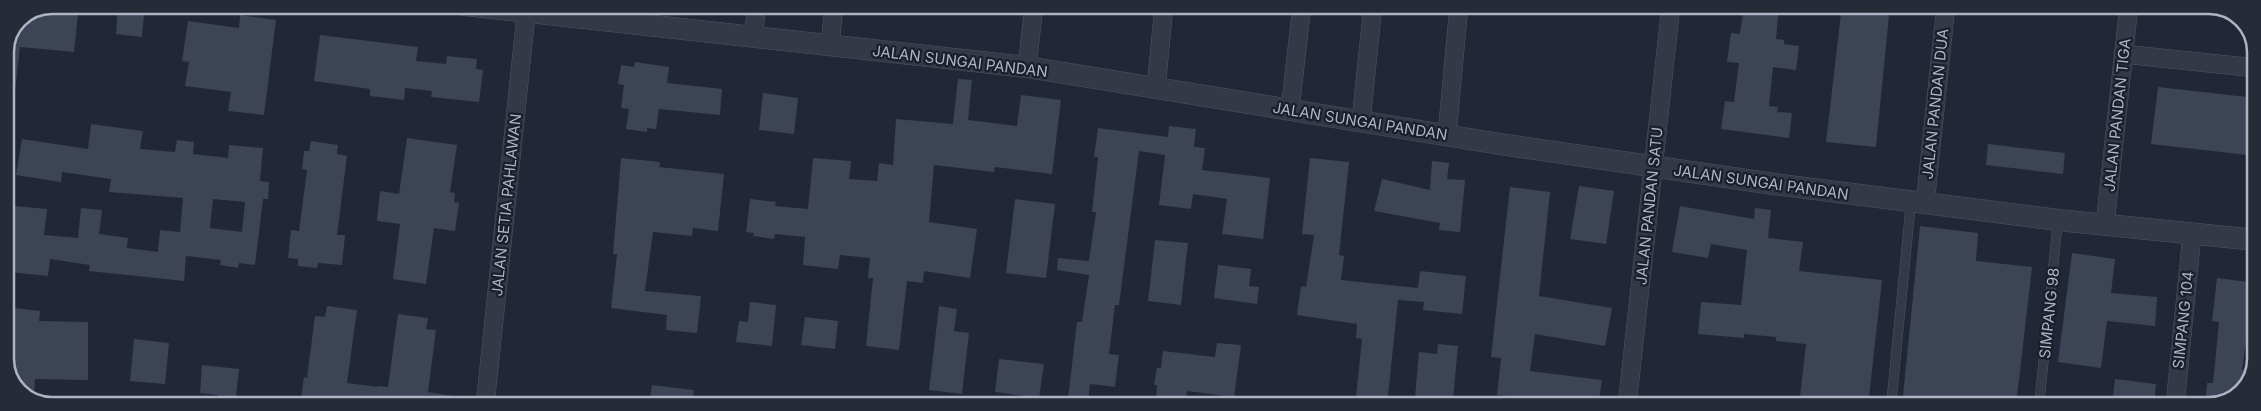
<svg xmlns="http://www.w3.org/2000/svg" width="2261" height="411" font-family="Inter,sans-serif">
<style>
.building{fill:#3d4456;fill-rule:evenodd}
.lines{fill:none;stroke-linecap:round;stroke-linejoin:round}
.service-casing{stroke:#4e5461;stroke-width:10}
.minor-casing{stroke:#4e5461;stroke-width:19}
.tertiary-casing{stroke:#4e5461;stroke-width:22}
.service{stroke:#343947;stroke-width:9}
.minor{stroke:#343947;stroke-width:18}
.tertiary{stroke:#343947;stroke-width:21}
.labels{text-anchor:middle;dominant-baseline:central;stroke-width:4.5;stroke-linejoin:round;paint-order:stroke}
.street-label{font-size:15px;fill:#aeb4c3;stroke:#1a1f2b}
.rim{fill:none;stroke:#aeb4c3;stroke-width:2.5}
</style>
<rect width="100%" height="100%" fill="#212736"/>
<path class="building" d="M52 5H79L74 52 20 47 15 91 5 90V52L19 19Z
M118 5H145L142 37 116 34Z
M1744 5H1779L1776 39 1784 40V44L1799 46 1796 70 1773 67 1769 106 1778 107 1777 112 1792 113 1789 138 1721 129 1725 101 1734 102 1739 63 1727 62 1731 33 1740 34Z
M1842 5H1890L1876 147 1826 142Z
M240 15 276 20 264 115 228 111 231 92 185 86 189 62 182 61 188 21 239 28Z
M320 35 418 47 416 61 446 64 447 56 477 59 476 69 483 70 479 102 431 97 432 91 405 88 404 100 370 96V89L314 81Z
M635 62 669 67 667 83 722 89 720 115 659 109 656 129 647 128V132L626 129 629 109 621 108 624 85 618 84 621 65 634 67Z
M958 79 972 80 968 120 1017 126 1021 95 1061 100 1052 174 995 167 994 172 934 165 929 222 977 229 970 278 924 271 923 283 907 281 899 350 866 346 873 278H868L870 258 840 255 838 269 803 265 805 237 775 234 774 239 753 236 754 233 746 232 750 199 776 202 775 206 808 209 813 158 851 161 849 179 877 181 879 163 893 165 896 119 953 124Z
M2158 87 2256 98V156L2151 144Z
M763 93 798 98 794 134 759 130Z
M91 124 143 131 140 149 175 152 177 140 194 142 193 154 228 158 229 145 263 148 260 181 269 182 268 199H263L255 265 239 263 238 268 220 265 221 260 186 256 184 281 89 271 90 265 50 259 48 276 8 272 15 206 47 209 44 235 78 238 81 208 102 210 99 234 128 238 127 248 158 252 160 230 180 232 183 198 109 192 111 179 62 172 61 182 16 175 22 139 88 149ZM213 199 245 202 242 232 210 228Z
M1169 126 1196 129 1194 147 1205 148 1202 170 1270 178 1263 239 1222 234 1227 199 1193 194 1191 209 1159 205 1165 155 1139 151 1119 305H1115L1109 354 1119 355 1115 387 1090 384 1088 402 1068 399 1077 322H1082L1089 275 1057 270 1058 258 1089 261 1096 212H1092L1098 157H1094L1098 128 1168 137Z
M407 138 457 145 450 192 455 193 454 202 459 203 455 231 434 228 426 284 393 279 400 224 377 221 380 191 399 194Z
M311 141 338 145 337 154 347 156 337 235H345L342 265 318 263 317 268 298 266V259L288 258 291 230 299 231 307 170 302 169 304 151H309Z
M1988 144 2065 153 2063 174 1986 165Z
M621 158 660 162 659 167 724 174 718 231 693 228 692 236 653 232 645 291 701 296 697 333 666 330 667 315 611 308 617 254H613Z
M1310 158 1349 162 1339 255 1344 256 1341 280 1418 288 1420 271 1466 276 1462 314 1423 310 1424 302 1398 300 1387 406H1355L1362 339 1356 338 1357 324 1297 315 1301 286 1306 287 1314 235 1302 234Z
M1432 161 1449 163 1447 179 1465 180 1460 232 1439 230 1440 223 1374 211 1382 179 1430 190Z
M1579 186 1614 191 1606 244 1570 239Z
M1510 187 1550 192 1539 296 1612 308 1605 346 1535 334 1530 371 1602 380 1598 406H1548L1549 401 1497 395 1501 358 1491 357Z
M1015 199 1055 204 1046 278 1006 273Z
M1680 206 1754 219 1755 208 1771 210 1768 238 1803 242 1799 271 1882 280 1868 406H1799L1806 344 1776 341V337L1744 334V338L1698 334 1701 302 1741 305 1747 250 1711 244 1708 258 1672 252Z
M1920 226 1978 233 1976 261 2032 267 2016 406 1961 402 1960 406H1902Z
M1155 240 1188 243 1181 305 1148 301Z
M2072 253 2115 259 2111 293 2157 297 2155 326 2107 321 2101 368 2058 362Z
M1218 265 1251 269 1249 286 1259 287 1257 304 1214 298Z
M2217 278 2248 282 2247 294H2253L2242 370H2245L2243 389 2240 394 2205 406 2207 383H2213L2219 322 2212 321Z
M750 302 776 305 772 346 736 342 739 321 748 322Z
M327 306 357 310 347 383 378 387V386L388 387 398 314 428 318 426 329 436 330 428 392 459 397 458 406H300L304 377 307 378 315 316 325 317Z
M939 306 957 309 954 331 969 333 962 394 929 390Z
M5 307 40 311 39 321 88 322V380L35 379 34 392 18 391 5 365Z
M805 317 838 321 835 349 801 345Z
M134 339 169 343 165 384 130 381Z
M1217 343 1241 345 1234 397 1187 391 1185 404 1156 400 1157 385H1154L1157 368H1161L1163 351 1215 357Z
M1438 344 1458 346 1453 400 1415 397 1419 352 1437 354Z
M999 359 1044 364 1039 398 995 392Z
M202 365 239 369 235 406H217L218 395 200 393Z
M2115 379 2156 384 2154 406H2112Z
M652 385 694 390 692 406H649Z"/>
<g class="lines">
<defs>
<path id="service" d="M1891 406 1911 202
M2039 406 2058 220"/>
<path id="minor" d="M753 37 757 5
M830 45 834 5
M2123 54 2256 68
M1027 67 1034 5
M1156 89 1164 5
M1290 110 1302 5
M1361 121 1373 5
M1447 135 1459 5
M1925 204 1946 5
M2105 224 2129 5
M485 406 527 5
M1627 406 1671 5
M2175 406 2192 234"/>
<path id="tertiary" d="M465 5 1027 67 1500 144 1774 184 2058 220 2256 240"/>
</defs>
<use href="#service" class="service-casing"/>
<use href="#minor" class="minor-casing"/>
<use href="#tertiary" class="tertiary-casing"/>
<use href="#service" class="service"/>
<use href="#minor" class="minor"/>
<use href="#tertiary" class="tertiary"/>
</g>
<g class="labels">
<g class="street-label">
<text transform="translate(960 61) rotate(7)">JALAN SUNGAI PANDAN</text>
<text transform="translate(1935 104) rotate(-84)">JALAN PANDAN DUA</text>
<text transform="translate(2117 115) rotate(-84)">JALAN PANDAN TIGA</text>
<text transform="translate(1360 121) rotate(9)">JALAN SUNGAI PANDAN</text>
<text transform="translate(1761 182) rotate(8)">JALAN SUNGAI PANDAN</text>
<text transform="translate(506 205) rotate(-84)">JALAN SETIA PAHLAWAN</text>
<text transform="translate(1649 206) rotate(-84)">JALAN PANDAN SATU</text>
<text transform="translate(2049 313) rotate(-84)">SIMPANG 98</text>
<text transform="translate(2183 320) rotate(-84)">SIMPANG 104</text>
</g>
</g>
<path d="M0 0H2261V411H0ZM52 14H2209A38 38 0 0 1 2247 52V359A38 38 0 0 1 2209 397H52A38 38 0 0 1 14 359V52A38 38 0 0 1 52 14Z" fill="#262b37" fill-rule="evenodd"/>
<path class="rim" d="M52 14H2209A38 38 0 0 1 2247 52V359A38 38 0 0 1 2209 397H52A38 38 0 0 1 14 359V52A38 38 0 0 1 52 14Z"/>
</svg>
